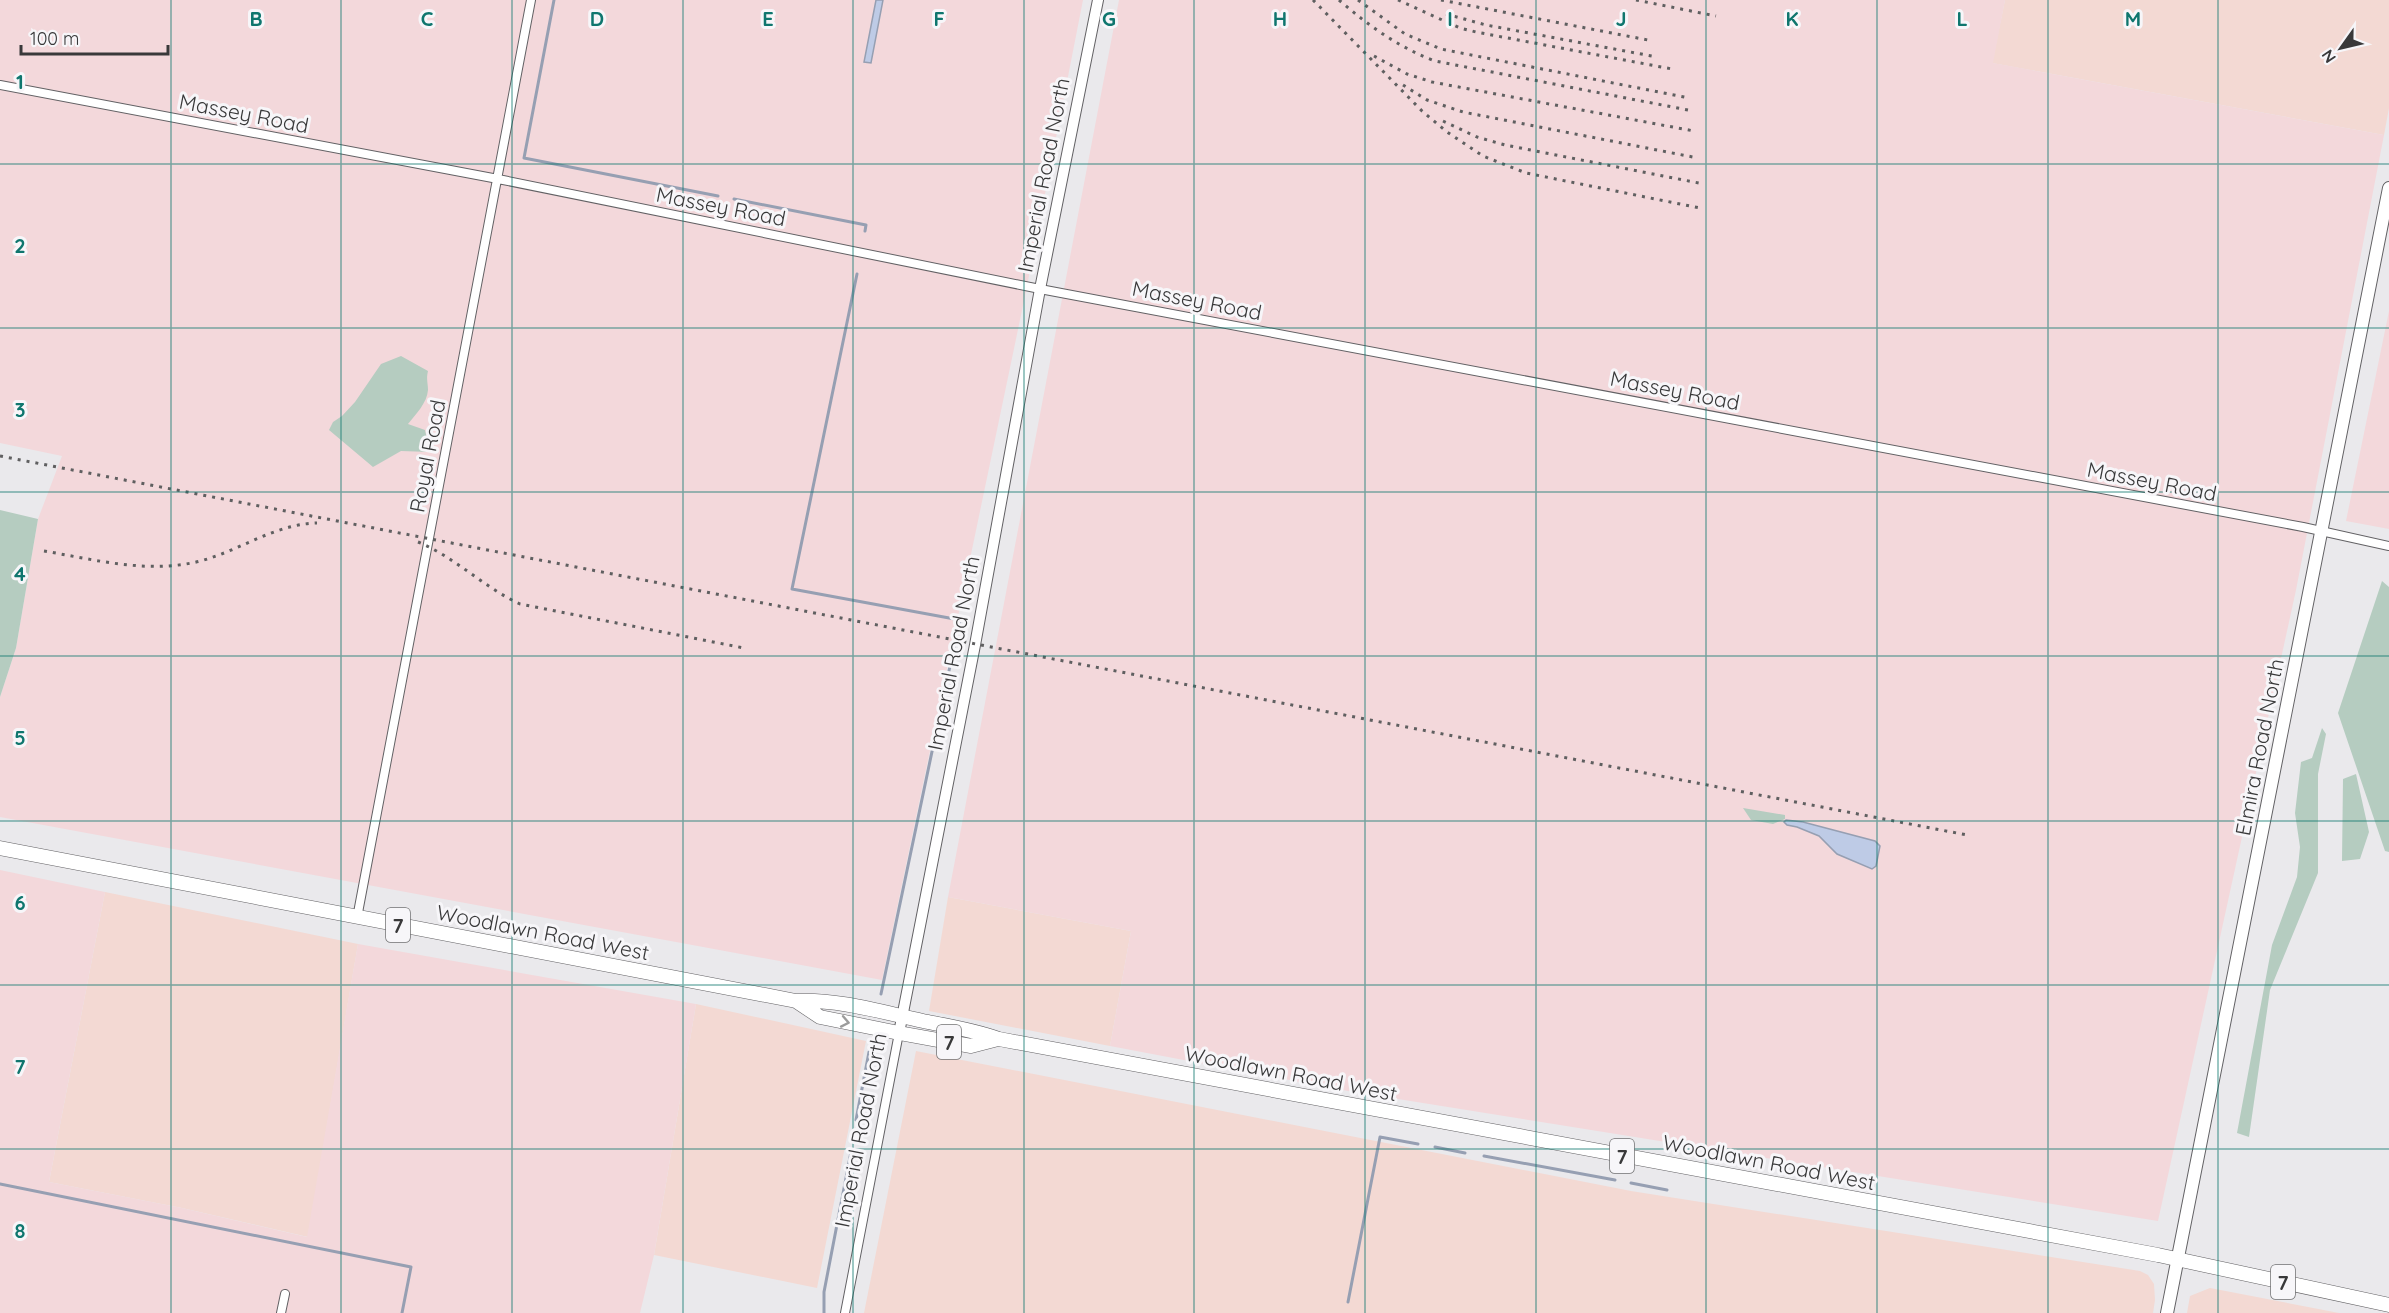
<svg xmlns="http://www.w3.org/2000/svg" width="2389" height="1313" font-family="Quicksand,sans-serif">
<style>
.commercial{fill:#f3d9d3}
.industrial{fill:#f3d8db}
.green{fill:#b5ccc0}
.water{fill:#becbe6;stroke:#969fb2;stroke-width:1.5}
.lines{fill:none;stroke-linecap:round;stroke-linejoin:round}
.stream{stroke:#969fb2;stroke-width:3}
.minor-casing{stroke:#626164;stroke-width:10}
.tertiary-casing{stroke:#626164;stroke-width:12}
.secondary-casing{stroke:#626164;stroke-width:14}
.primary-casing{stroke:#626164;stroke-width:15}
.minor{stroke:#fff;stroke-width:8}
.tertiary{stroke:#fff;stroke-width:10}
.secondary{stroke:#fff;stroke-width:12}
.primary{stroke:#fff;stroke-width:14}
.rail{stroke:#5f5f60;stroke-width:3;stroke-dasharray:3 6;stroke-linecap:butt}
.oneway{stroke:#9c9c9c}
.grid{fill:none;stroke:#0f766e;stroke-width:1.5;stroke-opacity:0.55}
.labels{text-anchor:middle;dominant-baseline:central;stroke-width:6;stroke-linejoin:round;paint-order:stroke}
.shield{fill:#f7f6f9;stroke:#727273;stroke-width:1.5}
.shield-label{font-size:20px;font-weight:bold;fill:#39393a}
.street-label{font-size:21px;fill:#39393a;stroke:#f7f6f9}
.grid-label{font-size:20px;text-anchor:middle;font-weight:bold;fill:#0f766e;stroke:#f7f6f9;stroke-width:6;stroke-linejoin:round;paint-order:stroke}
</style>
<rect width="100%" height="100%" fill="#eae9ec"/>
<path class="commercial" d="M2005 0H2389V108L2384 135 1992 63Z
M105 892 358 944 308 1237 182 1208 49 1182Z
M948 897 1131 931 1110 1046 929 1011Z
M696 1004 866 1041 817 1288 654 1255Z
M916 1051 1631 1191 2140 1271 2148 1275 2154 1284 2155 1300 2153 1313H864Z
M2210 1288 2339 1313H2187L2190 1296Z"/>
<path class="industrial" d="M0 0H1083L1025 296 882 980 0 817V697L16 648 38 519 62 456 0 443Z
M1119 0H2005L1993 63 2384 135 2296 590 2158 1221 1348 1091 1110 1046 1131 931 948 897Z
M2389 311V529L2346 521Z
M0 870 105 892 49 1182 182 1208 307 1237 358 944 696 1004 654 1255 640 1313H0Z"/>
<path class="green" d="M401 356 428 371C426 379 428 383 428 390 427 403 416 414 408 424L425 430 430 452 401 451 373 467 329 430 333 422 342 416 355 402 381 364Z
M0 510 38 519 16 648 0 697Z
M2382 581 2389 587V852L2385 851 2338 713Z
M2322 728 2326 734 2318 774V873L2270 990 2249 1137 2237 1133 2272 945 2297 877 2300 847 2295 813 2301 762 2312 758Z
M2356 774 2369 832 2360 859 2342 861 2343 779Z
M1743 808 1785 815V819L1773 824 1751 820Z"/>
<path class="water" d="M876 0H883L871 63 864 62Z
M1786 820 1803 822 1875 841 1880 846 1876 866 1872 869 1837 854 1819 836 1797 827 1787 825 1784 822Z"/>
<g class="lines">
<path class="stream" d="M554 0 524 158 718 196
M734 199 866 225 865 231
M857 274 792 589 960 620 958 630
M881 994 954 647
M856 1120 869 1052
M1435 1147 1465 1153
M1484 1156 1615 1180
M1631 1183 1667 1190
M0 1184 411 1267 402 1313
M1348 1302 1380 1137 1418 1144
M824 1313V1292L851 1152"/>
<defs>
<path id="minor" d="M0 85 498 179 1040 289 2303 527 2389 546
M357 918 531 0
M281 1313 285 1294
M845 1313 899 1033"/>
<path id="tertiary" d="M899 1033 975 645 1040 289 1098 0"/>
<path id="secondary" d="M2167 1313 2389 188"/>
<path id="primary" d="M0 848 796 1001C839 999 881 1012 923 1021 949 1026 974 1030 999 1039L2158 1255 2389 1305
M796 1001 820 1017 899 1033 971 1046 998 1039"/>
</defs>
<use href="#minor" class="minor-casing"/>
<use href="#tertiary" class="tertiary-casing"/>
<use href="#secondary" class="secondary-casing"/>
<use href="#primary" class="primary-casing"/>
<use href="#minor" class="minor"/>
<use href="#tertiary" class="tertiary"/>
<use href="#secondary" class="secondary"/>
<use href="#primary" class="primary"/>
<path class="rail" d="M1313 0 1422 111 1447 132 1483 156 1526 173 1700 208
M1339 0C1369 26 1398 47 1435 61L1688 110
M1358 0 1405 34 1441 49 1689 98
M1398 0 1460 28 1476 32 1672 69
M1441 0 1653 41
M1636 0 1716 16
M1446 14 1486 25 1657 57
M1374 56 1407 74 1432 82 1694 131
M1403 85 1427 100 1463 112 1698 158
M1443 121 1477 137 1505 145 1699 183
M0 456 1967 835
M418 542C455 557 483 587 520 604L744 648
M44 551C97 560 151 575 204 560 242 549 276 524 317 523"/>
</g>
<defs><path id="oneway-chevron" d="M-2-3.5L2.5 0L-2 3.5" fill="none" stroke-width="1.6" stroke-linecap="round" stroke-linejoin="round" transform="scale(1.5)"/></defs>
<use class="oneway" href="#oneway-chevron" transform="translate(845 1022) rotate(11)"/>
<path class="grid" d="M171 0V1313M341 0V1313M512 0V1313M683 0V1313M853 0V1313M1024 0V1313M1194 0V1313M1365 0V1313M1536 0V1313M1706 0V1313M1877 0V1313M2048 0V1313M2218 0V1313M0 164H2389M0 328H2389M0 492H2389M0 656H2389M0 821H2389M0 985H2389M0 1149H2389"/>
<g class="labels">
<g class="shield">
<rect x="386" y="908" width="24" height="34" rx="4.5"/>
<rect x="937" y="1025" width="24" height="34" rx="4.5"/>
<rect x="1610" y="1139" width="24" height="34" rx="4.5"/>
<rect x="2271" y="1265" width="24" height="34" rx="4.5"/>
</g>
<g class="shield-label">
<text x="398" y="925">7</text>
<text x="949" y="1042">7</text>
<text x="1622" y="1156">7</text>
<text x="2283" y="1282">7</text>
</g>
<g class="street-label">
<text transform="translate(244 113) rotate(11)">Massey Road</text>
<text transform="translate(1043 175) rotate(-79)">Imperial Road North</text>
<text transform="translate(721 206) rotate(11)">Massey Road</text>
<text transform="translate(1197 300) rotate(11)">Massey Road</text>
<text transform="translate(1675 390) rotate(11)">Massey Road</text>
<text transform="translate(427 456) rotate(-79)">Royal Road</text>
<text transform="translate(2152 481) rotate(11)">Massey Road</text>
<text transform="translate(953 653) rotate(-79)">Imperial Road North</text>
<text transform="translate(2259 747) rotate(-79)">Elmira Road North</text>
<text transform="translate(543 932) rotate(11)">Woodlawn Road West</text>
<text transform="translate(1291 1073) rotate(11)">Woodlawn Road West</text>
<text transform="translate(860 1130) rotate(-79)">Imperial Road North</text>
<text transform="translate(1769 1162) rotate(11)">Woodlawn Road West</text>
</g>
</g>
<g class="grid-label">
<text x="256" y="26">B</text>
<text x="427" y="26">C</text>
<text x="597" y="26">D</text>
<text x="768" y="26">E</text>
<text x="939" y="26">F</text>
<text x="1109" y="26">G</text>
<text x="1280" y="26">H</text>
<text x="1450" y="26">I</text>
<text x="1621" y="26">J</text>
<text x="1792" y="26">K</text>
<text x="1962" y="26">L</text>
<text x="2133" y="26">M</text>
<text x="20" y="89">1</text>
<text x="20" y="253">2</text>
<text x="20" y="417">3</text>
<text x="20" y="581">4</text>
<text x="20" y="745">5</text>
<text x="20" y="910">6</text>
<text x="20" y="1074">7</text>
<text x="20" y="1238">8</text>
</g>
<g transform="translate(2341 48) rotate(236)" stroke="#f7f6f9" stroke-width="4.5" paint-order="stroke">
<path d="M0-4.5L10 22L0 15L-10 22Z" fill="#39393a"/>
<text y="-9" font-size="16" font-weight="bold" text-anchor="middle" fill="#39393a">N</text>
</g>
<path d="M21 45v9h147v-9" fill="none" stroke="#39393a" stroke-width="3"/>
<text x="30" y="45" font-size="18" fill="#39393a" stroke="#f7f6f9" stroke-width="4.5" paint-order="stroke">100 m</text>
</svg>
